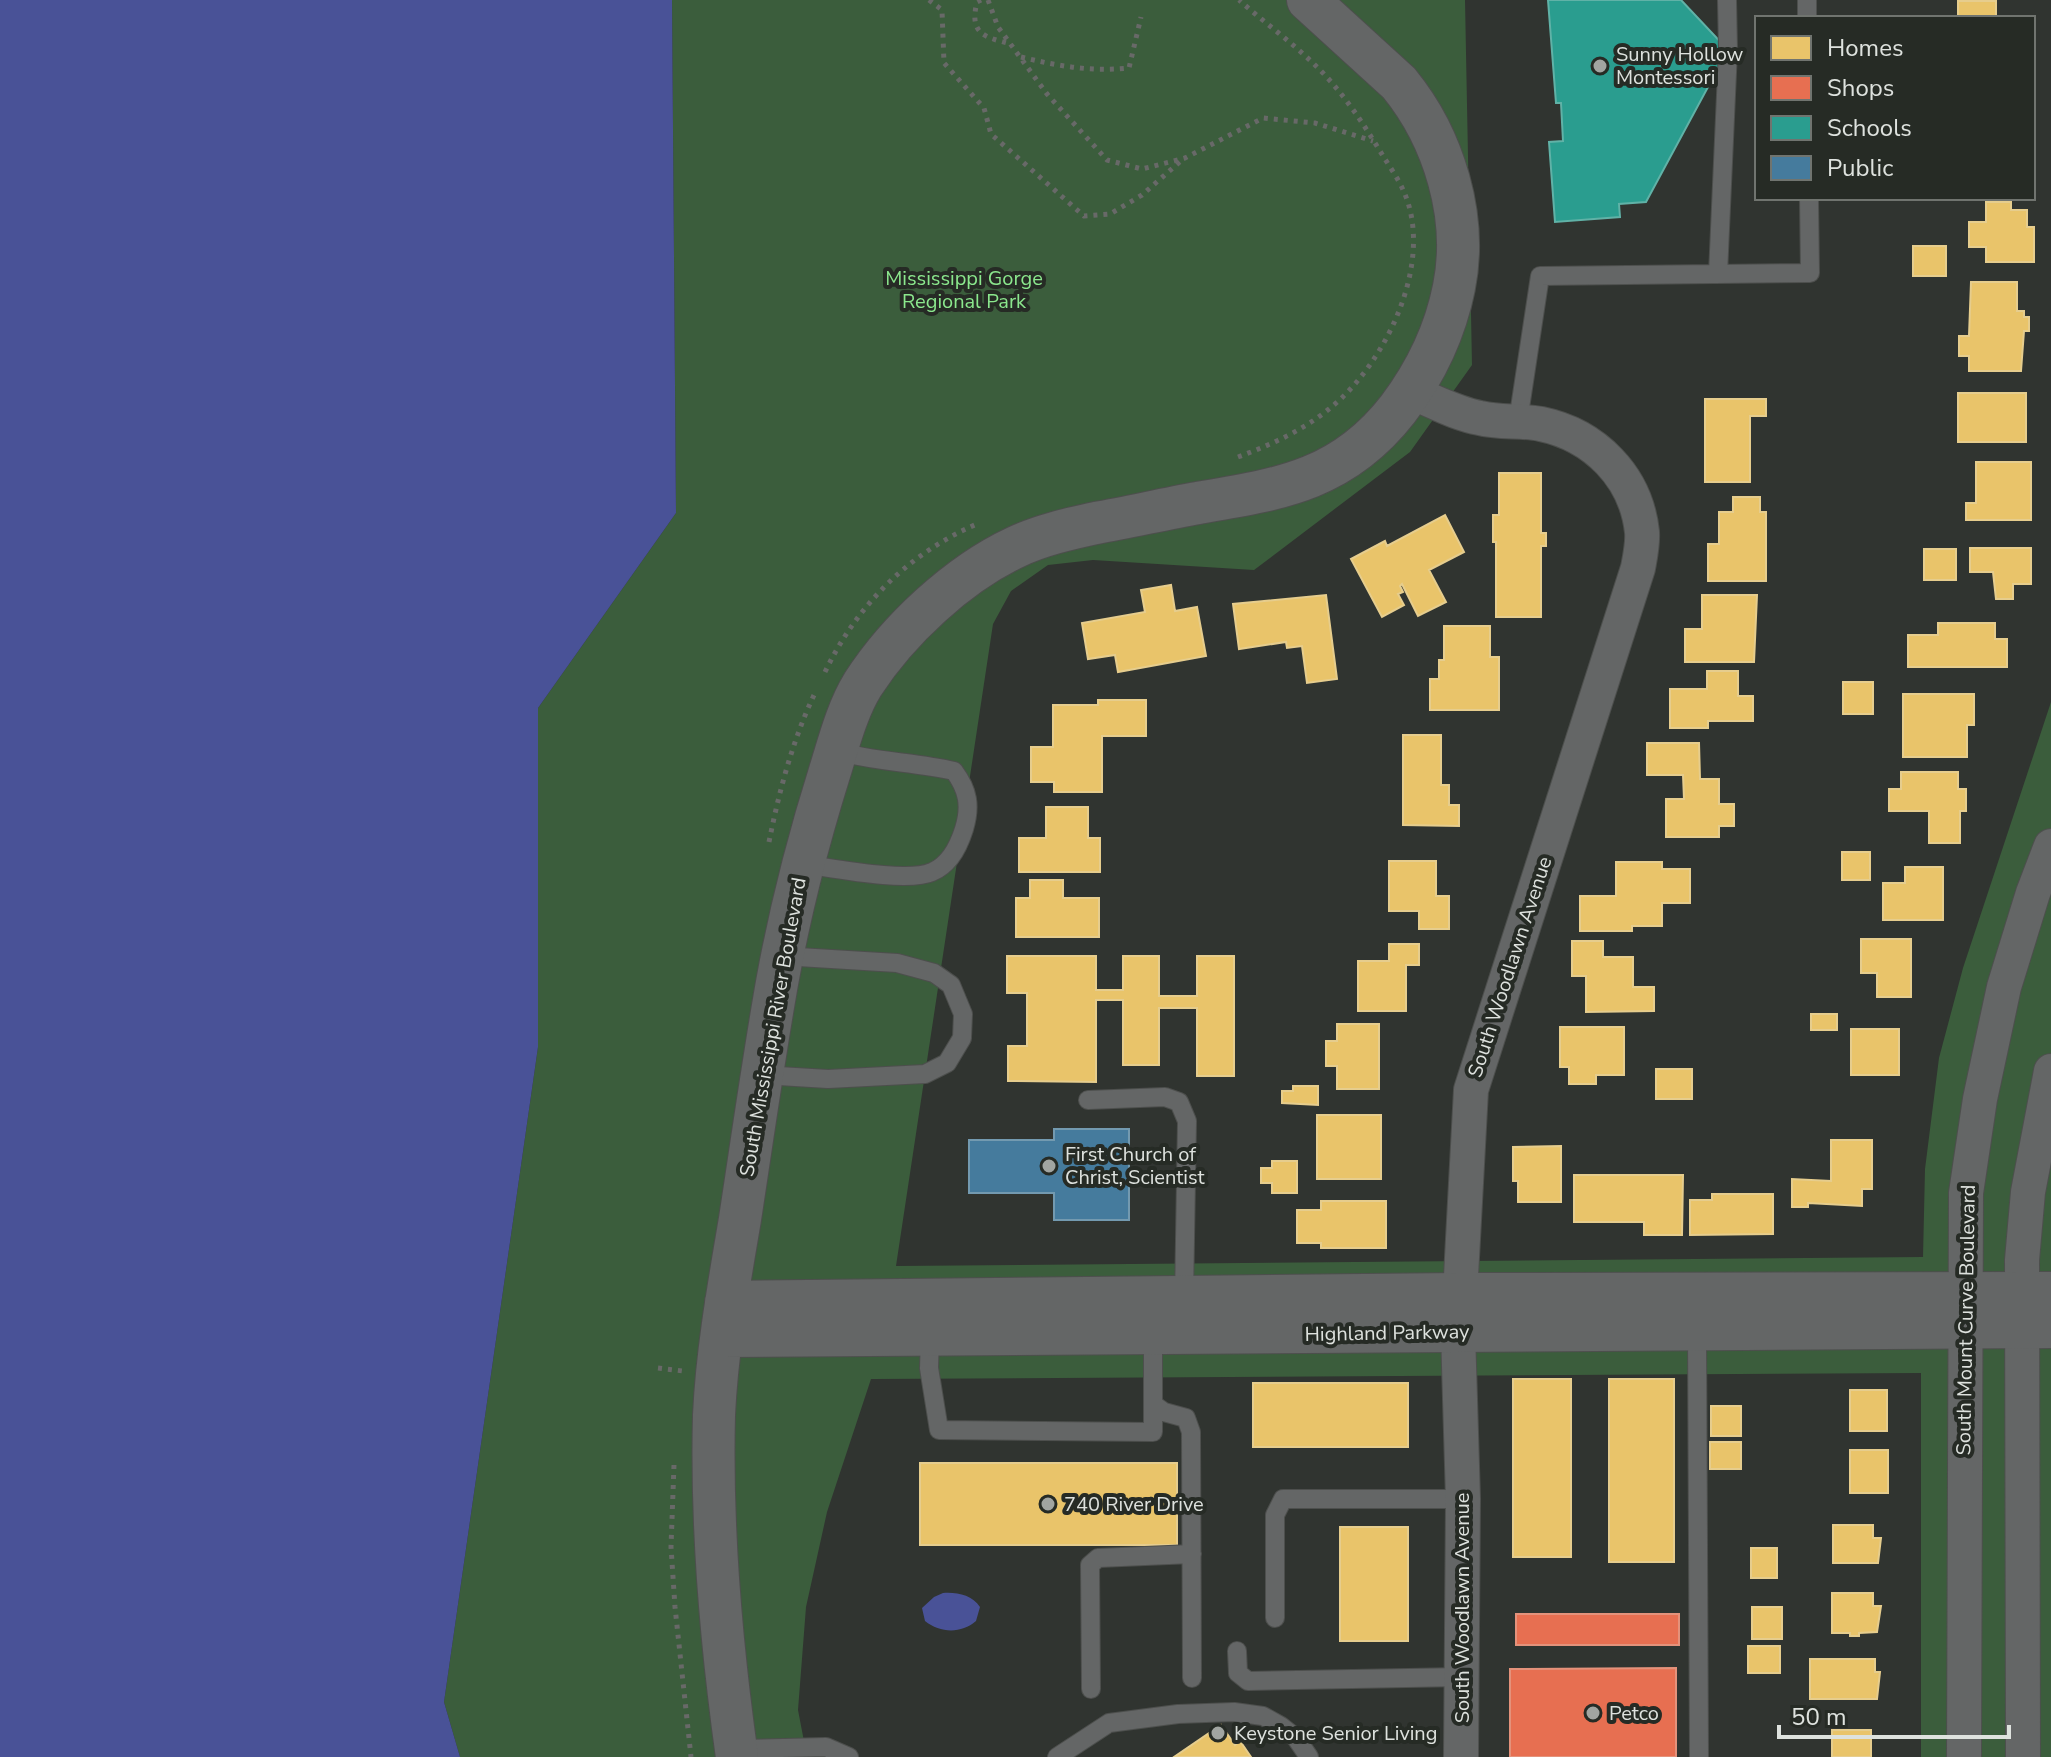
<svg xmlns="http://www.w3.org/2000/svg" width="2051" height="1757" font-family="'Nunito Sans',sans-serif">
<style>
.green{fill:#3b5d3c}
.water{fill:#495297}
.homes{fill:#e9c46a;stroke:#e6cd8d;stroke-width:2}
.shops{fill:#e76f51;stroke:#e4927b;stroke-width:2}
.schools{fill:#2a9d8f;stroke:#60b2a7;stroke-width:2}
.public{fill:#457b9d;stroke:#739ab0;stroke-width:2}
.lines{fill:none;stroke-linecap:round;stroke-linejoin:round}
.service-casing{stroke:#4d4f4d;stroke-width:20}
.minor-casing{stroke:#4d4f4d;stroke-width:36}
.tertiary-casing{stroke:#4d4f4d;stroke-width:44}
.path{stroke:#686968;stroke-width:5;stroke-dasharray:4 6;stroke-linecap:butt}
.service{stroke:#646666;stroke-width:18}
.minor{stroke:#646666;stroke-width:34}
.tertiary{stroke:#646666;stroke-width:42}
.poi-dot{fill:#a1a5a1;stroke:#262b25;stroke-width:3}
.labels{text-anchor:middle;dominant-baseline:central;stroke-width:8;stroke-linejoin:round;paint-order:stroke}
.poi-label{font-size:20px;fill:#dee2de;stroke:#262b25;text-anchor:start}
.park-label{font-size:20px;fill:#8be78d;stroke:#262b25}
.street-label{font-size:20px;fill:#dee2de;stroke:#262b25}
</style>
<rect width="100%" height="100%" fill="#303430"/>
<path class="green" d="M672 0H1465L1472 365 1410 452 1254 570 1093 560 1048 565 1011 591 993 624 896 1266 1923 1257 1925 1169 1939 1058 1963 968 2051 702V1757H1921V1373L871 1379 827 1512 806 1607 798 1710 807 1757H460L444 1702 538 1047V708L676 513Z"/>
<path class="water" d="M0 0H672L676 513 538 708V1047L444 1702 460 1757H0Z
M943 1593C957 1592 972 1595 980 1607L976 1621C961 1634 940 1633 925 1621L922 1608 934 1597Z"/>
<path class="homes" d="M1958 1H1996V18H1958Z
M1986 202H2011V210H2027V227H2034V262H1986V247H1969V222H1986Z
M1913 246H1946V276H1913Z
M1971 282H2017V311H2024V317H2029V331H2024L2021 371H1969V356H1959V336H1969Z
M1958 393H2026V442H1958Z
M1705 399H1766V416H1750V482H1705Z
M1976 462H2031V520H1966V503H1976Z
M1499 473H1541V533H1546V546H1541V617H1496V542H1493V515H1499Z
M1733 497H1760V512H1766V581H1708V544H1719V512H1733Z
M1445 515 1464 552 1429 570 1446 602 1418 616 1402 584 1400 586 1403 592 1398 594 1404 605 1382 617 1351 559 1385 541 1387 546Z
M1970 548H2031V584H2013V599H1996L1993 572H1970Z
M1924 549H1956V580H1924Z
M1171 585 1175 611 1197 607 1206 656 1118 672 1115 655 1088 659 1082 623 1145 612 1141 590Z
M1326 595 1337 679 1307 683 1302 646 1287 648 1286 642 1239 649 1233 604Z
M1702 595H1757L1754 662H1685V629H1702Z
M1938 623H1995V639H2007V667H1908V635H1938Z
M1444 626H1490V657H1499V710H1430V679H1439V660H1444Z
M1707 671H1738V696H1753V721H1708V728H1670V689H1707Z
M1843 682H1873V714H1843Z
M1903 694H1974V725H1967V757H1903Z
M1098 700H1146V736H1102V792H1054V782H1031V747H1053V705H1098Z
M1403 735H1441V785H1449V805H1459V826L1403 825Z
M1647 743H1699L1700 779H1719V804H1734V826H1719V837H1666V799H1684L1683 775H1647Z
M1901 772H1958V789H1966V811H1960V843H1929V811H1889V789H1901Z
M1046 807H1088V838H1100V872H1019V838H1046Z
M1842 852H1870V880H1842Z
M1389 861H1436V896H1449V929H1419V911H1389Z
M1616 862H1662V869H1690V903H1662V926H1632V931H1580V896H1616Z
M1905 867H1943V920H1883V883H1905Z
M1030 880H1063V898H1099V937H1016V898H1030Z
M1861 939H1911V997H1877V973H1861Z
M1572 941H1603V957H1633V987H1654V1011L1586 1012V976H1572Z
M1389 944H1419V965H1406V1011H1358V961H1389Z
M1007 956H1096V990H1123V956H1159V996H1197V956H1234V1076H1197V1008H1159V1065H1123V1000H1096V1082L1008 1081V1046H1027V993H1007Z
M1811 1014H1837V1030H1811Z
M1337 1024H1379V1089H1337V1066H1326V1041H1337Z
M1560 1027H1624V1075H1596V1084H1569V1067H1560Z
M1851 1029H1899V1075H1851Z
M1656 1069H1692V1099H1656Z
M1293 1086H1318V1105L1282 1103V1091H1293Z
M1317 1115H1381V1179H1317Z
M1831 1140H1872V1189H1862V1206L1808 1203V1207H1792V1179L1831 1181Z
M1561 1146V1202H1518V1181H1513V1147Z
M1272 1161H1297V1193H1272V1183H1261V1168H1272Z
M1574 1175H1683L1682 1235H1644V1222H1574Z
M1712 1194H1773V1234L1690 1235V1200H1712Z
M1321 1201H1386V1248H1321V1243H1297V1210H1321Z
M1513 1379H1571V1557H1513Z
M1609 1379H1674V1562H1609Z
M1253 1383H1408V1447H1253Z
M1850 1390H1887V1431H1850Z
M1711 1406H1741V1436H1711Z
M1710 1442H1741V1469H1710Z
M1850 1450H1888V1493H1850Z
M920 1463H1177V1545H920Z
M1833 1525H1873V1538H1881L1878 1563H1833Z
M1340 1527H1408V1641H1340Z
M1751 1548H1777V1578H1751Z
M1832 1593H1873V1606H1881L1877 1632 1859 1633V1636H1850V1633H1832Z
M1752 1607H1782V1639H1752Z
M1748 1646H1780V1673H1748Z
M1810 1659H1875V1672H1880L1877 1699H1810Z
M1221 1725 1235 1745 1240 1741 1251 1757H1174Z
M1832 1730H1871V1757H1832Z"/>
<path class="shops" d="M1516 1614H1679V1645H1516Z
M1676 1668V1757H1510V1669Z"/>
<path class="schools" d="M1548 0H1681L1728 50 1646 202 1619 204 1620 217 1555 222 1549 142 1563 141 1561 103H1556Z"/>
<path class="public" d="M1054 1129H1129V1220H1054V1193H969V1140H1054Z"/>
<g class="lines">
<defs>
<path id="service" d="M1807 0V18
M1718 274 1728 50 1727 0
M1518 421 1540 276 1810 273 1809 198
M803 864C833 868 907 883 932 872 949 865 959 845 964 829 971 806 968 790 954 771 915 762 875 762 836 751
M762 1075 828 1079 925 1074 947 1063 962 1038 963 1014 951 985 934 973 897 963 782 956
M1088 1100 1165 1097 1179 1102 1187 1121 1184 1298
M1697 1331 1699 1757
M1153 1335V1404L1164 1412 1186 1418 1191 1432 1192 1678
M930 1336 929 1368 939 1430 1153 1432V1404
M1275 1618V1515L1283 1499H1463
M1237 1651 1238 1673 1248 1681 1462 1677
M1091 1689 1090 1565 1098 1558 1192 1554
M736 1749 826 1747 849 1757
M1057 1757 1109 1723 1178 1714 1234 1712 1263 1716 1281 1726 1296 1738 1309 1757"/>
<path id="minor" d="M1411 392C1433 401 1457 414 1480 418 1499 423 1521 420 1541 424 1594 435 1636 476 1642 532 1643 544 1640 557 1638 568L1471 1090 1458 1332 1463 1499 1461 1757
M1964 1757 1966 1193 1980 1099 2004 987 2033 893 2051 846
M2023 1757 2022 1260 2028 1192 2051 1071"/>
<path id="tertiary" d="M726 1302 1459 1294 2051 1293
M722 1336 2051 1327
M737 1757C721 1643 711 1530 714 1415 717 1350 729 1284 740 1219 752 1141 763 1062 777 983 790 911 808 841 830 771 839 742 847 710 863 684 898 630 958 574 1016 547 1041 535 1069 529 1096 523 1130 517 1164 509 1198 503 1281 489 1343 480 1398 409 1426 372 1445 333 1454 287 1468 217 1444 138 1399 83L1308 0"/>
</defs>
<use href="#service" class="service-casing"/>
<use href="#minor" class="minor-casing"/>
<use href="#tertiary" class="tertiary-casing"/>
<path class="path" d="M929 0 942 10 944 63 984 108 991 134 1084 216 1110 214 1142 195 1183 159
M981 0 977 2C969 34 984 37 1011 44
M988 0 998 27 1047 94 1107 160 1142 169 1185 158 1263 118 1315 123 1373 141
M1021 57C1058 66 1090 72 1129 68L1141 17
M1238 457C1270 445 1302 431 1329 409 1385 365 1435 263 1404 192 1399 180 1390 167 1383 156 1365 126 1346 97 1322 72 1297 46 1266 24 1239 0
M825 672C857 605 909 553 977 524
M769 842C779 792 792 742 814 695
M658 1368 683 1371
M674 1465 671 1547 675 1607 691 1757"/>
<use href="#service" class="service"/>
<use href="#minor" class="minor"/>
<use href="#tertiary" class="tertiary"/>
</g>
<g class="poi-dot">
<circle cx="1600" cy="66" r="8"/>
<circle cx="1049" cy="1166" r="8"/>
<circle cx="1048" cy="1504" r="8"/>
<circle cx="1593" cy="1713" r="8"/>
<circle cx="1218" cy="1733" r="8"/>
</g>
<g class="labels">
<g class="poi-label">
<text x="1616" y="54">Sunny Hollow<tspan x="1616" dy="23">Montessori</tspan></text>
<text x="1065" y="1154">First Church of<tspan x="1065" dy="23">Christ, Scientist</tspan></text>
<text x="1064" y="1504">740 River Drive</text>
<text x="1609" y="1713">Petco</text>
<text x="1234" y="1733">Keystone Senior Living</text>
</g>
<g class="park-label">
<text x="964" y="278">Mississippi Gorge<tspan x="964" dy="23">Regional Park</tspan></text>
</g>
<g class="street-label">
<text transform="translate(1510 967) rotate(-72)">South Woodlawn Avenue</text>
<text transform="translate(773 1027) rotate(-80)">South Mississippi River Boulevard</text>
<text transform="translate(1966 1320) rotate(-89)">South Mount Curve Boulevard</text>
<text transform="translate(1387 1333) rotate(-1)">Highland Parkway</text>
<text transform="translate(1462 1608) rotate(-90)">South Woodlawn Avenue</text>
</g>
</g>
<rect x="1755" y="16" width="280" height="184" fill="#262b25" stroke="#70746f" stroke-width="2"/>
<rect x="1771" y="36" width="40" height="24" fill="#e9c46a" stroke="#70746f" stroke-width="2"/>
<text x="1827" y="56" font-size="24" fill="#dee2de">Homes</text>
<rect x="1771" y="76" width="40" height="24" fill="#e76f51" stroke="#70746f" stroke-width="2"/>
<text x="1827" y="96" font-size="24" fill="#dee2de">Shops</text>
<rect x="1771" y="116" width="40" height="24" fill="#2a9d8f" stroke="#70746f" stroke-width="2"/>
<text x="1827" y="136" font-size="24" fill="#dee2de">Schools</text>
<rect x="1771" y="156" width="40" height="24" fill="#457b9d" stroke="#70746f" stroke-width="2"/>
<text x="1827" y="176" font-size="24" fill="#dee2de">Public</text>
<path d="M1779 1725v12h230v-12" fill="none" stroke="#dee2de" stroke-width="4"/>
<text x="1791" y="1725" font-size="24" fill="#dee2de" stroke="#262b25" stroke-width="6" paint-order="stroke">50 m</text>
</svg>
